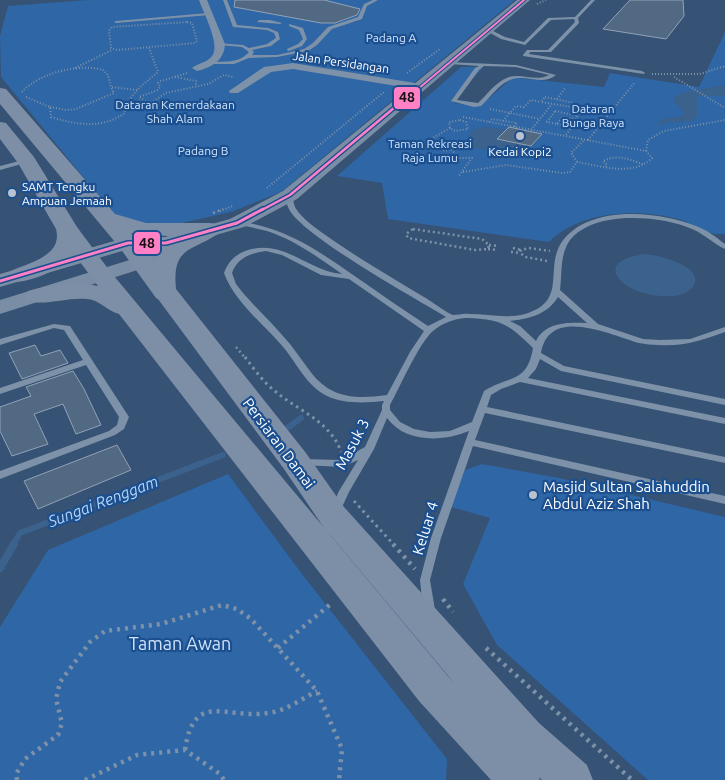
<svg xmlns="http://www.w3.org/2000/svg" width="725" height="780" font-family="Ubuntu,sans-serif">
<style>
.green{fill:#2f66a5;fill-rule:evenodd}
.water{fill:#3b618d}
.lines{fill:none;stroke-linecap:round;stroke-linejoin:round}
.stream-far2{stroke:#3b618d;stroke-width:4}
.stream-far1{stroke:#3b618d;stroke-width:6}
.stream{stroke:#3b618d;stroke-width:8}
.building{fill:#526984;stroke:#92a2b6}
.path-far3{stroke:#7d92a8;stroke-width:2;stroke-dasharray:1 2;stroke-linecap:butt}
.path-far2{stroke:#7d92a8;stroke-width:2.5;stroke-dasharray:2 3;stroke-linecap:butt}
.path-far1{stroke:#7d92a8;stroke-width:3;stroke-dasharray:2.5 4;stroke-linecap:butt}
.path{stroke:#7d92a8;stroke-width:4.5;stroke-dasharray:3 5;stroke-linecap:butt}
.service{fill:#7d92a8;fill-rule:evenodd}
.minor{fill:#7d92a8;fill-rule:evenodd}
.secondary{fill:#798da4;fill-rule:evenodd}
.primary{fill:#7d8ea7;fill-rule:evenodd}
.bus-1-far2-casing{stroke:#1b4f8f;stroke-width:4}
.bus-1-far1-casing{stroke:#1b4f8f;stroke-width:5}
.bus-1-casing{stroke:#1b4f8f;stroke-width:6}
.bus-1-far2{stroke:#ff80c5;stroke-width:2}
.bus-1-far1{stroke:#ff80c5;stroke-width:2.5}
.bus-1{stroke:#ff80c5;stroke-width:3}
.poi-dot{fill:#b9c2ce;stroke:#1b4f8f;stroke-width:2}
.labels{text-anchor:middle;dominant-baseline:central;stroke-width:4.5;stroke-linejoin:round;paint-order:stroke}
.far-park-label{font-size:12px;fill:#cfe3fa;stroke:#1b4f8f}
.far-street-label{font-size:12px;fill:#fff;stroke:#1b4f8f}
.far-poi-label{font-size:12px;fill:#fff;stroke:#1b4f8f}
.street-label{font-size:15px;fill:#fff;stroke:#1b4f8f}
.poi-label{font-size:15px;fill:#fff;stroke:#1b4f8f;text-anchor:start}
.water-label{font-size:16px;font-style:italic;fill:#b5d3f5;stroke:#1b4f8f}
.near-park-label{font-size:18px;fill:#cfe3fa;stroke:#1b4f8f}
.line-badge{stroke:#1b4f8f;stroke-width:2}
.pale-badge-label{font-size:14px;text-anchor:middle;font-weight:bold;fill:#111}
</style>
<rect width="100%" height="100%" fill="#365274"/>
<path class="green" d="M88 0H515L281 192 231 212 168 226 122 224 1 77 0 36 8 6Z
M725 32V234C720 234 714 234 709 233 699 230 690 222 678 219 637 208 579 211 549 242L388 219 382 183 337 176 461 67H479L482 69 452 98 455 103 480 106 511 79 519 78 604 87 610 73 699 87ZM485 127 506 130 509 127 541 134C538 138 535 144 531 146 518 155 494 152 480 148Z
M482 464 559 478 725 517V780H648L497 645 463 584 490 518 451 507 465 470Z
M228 474 302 574 447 759 446 780H0V627L48 550Z"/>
<path class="water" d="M725 85V96H697V116L692 121 674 122V118L684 115V111L675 103 674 97 684 92Z
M485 127 506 130 498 139 531 146 517 151 504 150V156C498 159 493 161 487 155L490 151 480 148 473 149 469 134 477 128Z
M645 254C657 255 711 267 691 289 676 303 636 295 622 282 603 263 630 256 645 254Z"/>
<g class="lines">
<path class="stream-far2" d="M661 123 666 120 680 119"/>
<path class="stream-far1" d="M286 429 301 418
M13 545 20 533 223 455"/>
<path class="stream" d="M0 568 14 544"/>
</g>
<path class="building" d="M235 0H324L360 9 357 15 335 23H321L234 7Z
M630 0H683L684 16 666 39 603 29Z
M509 127 542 134 531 146 497 139Z
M35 345 41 356 60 350 68 363 22 379 9 353Z
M73 371 84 389 101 425 76 434 63 404 34 414 48 444 12 456 0 431V407L31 396 26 387Z
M117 445 131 470 38 509 24 481Z"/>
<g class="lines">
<path class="path-far3" d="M537 4 546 0
M187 22 192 23 197 41 195 43 117 50 111 48 109 31 112 27Z
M75 68 112 50
M187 73 161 81 158 83 160 86 158 90 139 97 145 101 152 102 166 93 208 84 224 75 233 77
M407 73 440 49
M652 74H700L725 66
M175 77 196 81V86
M674 77 725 108
M22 92C39 73 79 63 103 70L108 75 111 87 137 90
M26 97 50 107 51 117C77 125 102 129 125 113 128 94 144 84 158 72L149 48
M545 97 574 103 571 107 541 102Z
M557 99 566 87
M50 107 66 110 76 109 114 93 111 87
M490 109 540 119
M555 111 578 116 576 119 562 117 557 124 547 122Z
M463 117 646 151 652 158C633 177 601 166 577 162L570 172 562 173 506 165 463 172
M460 120 466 122 468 129 455 131 450 128 449 122Z
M503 121 516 106 524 107 531 100 541 102
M489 122 492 119 517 123 514 127
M557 124 572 127 565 136
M450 128 431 139 437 143 433 145 445 151 451 149 459 158H472L458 177
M531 130 552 104
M588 140 635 82
M646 151 648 140 664 131 725 120
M577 162 571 153 584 140
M606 167 607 165 603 161C616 154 631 159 644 165
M267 188 384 92
M220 211 233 206"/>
<path class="path-far2" d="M213 213 223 209
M413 229 482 239 489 245 488 249 475 250 408 238 406 234Z
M489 245 499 246
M513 248 521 250
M488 249 498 250
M511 252 520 253
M547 261 526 257 520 253 521 250 529 248 550 251
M236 347 246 359"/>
<path class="path-far1" d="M245 357C254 369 264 383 276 392 299 411 331 422 341 452
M354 501 394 545"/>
<path class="path" d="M393 544 415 569
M443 599 453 612
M278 648 333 602
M486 648 632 780
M185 750C194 689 226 720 268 713 286 711 301 699 317 691
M17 780 16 774 25 759 58 735 62 723 56 699 60 682 90 642 105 631 161 624 222 605 237 609 251 619 317 691 342 749 339 780
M85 780 137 755 185 750 220 774 224 780"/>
<path class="service" d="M223 0H227L237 25 268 28 278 32 280 39 271 46 252 50 254 52 252 55H277L304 49 313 43 328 27 358 17 364 4 373 0H378L367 6 362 19 332 29 317 45 308 51 277 57 249 58 234 64H211L209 63V62C223 61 239 64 249 52L242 47 220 45H218V43L243 45 249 48 267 44 276 38 274 33 267 30 233 27Z
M591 0H595L578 18 579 23 551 52H530L529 54 642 71 645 73 644 74 523 56V55L527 50H548L575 22 574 19 551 20 525 45 501 39 485 30 489 29 505 37 524 42 548 18 575 17Z
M208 13 210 15 116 23 114 22 116 21Z
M259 20H270L282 23 280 24 257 22Z
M289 24 303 28 307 39 302 46 289 51 287 50V49L298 44 303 39 299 30 289 26Z
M448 62 516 65 556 75C541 87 526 73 510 80 498 85 490 98 481 106L474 107 451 101 475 68 479 66 450 64H448ZM484 66 516 67 549 75C536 82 522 73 509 77 496 81 487 95 478 103L457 100 479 70Z
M27 159 30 161 29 162 0 170V166Z
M290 193 293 195C293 204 295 209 301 215 310 225 323 233 334 241 363 261 394 279 424 297 431 301 447 313 453 315 458 315 464 313 469 314 488 314 506 319 525 314 570 301 542 266 564 239 592 205 659 211 696 226 707 230 716 237 725 244V249C714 244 704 234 692 229 660 215 587 209 567 245 560 259 562 276 560 290L598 324 643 339 660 340 690 339 725 327V332C703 340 683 347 658 345 652 345 645 344 639 343 611 335 549 305 541 353L564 366 725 399V405L561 371 540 359 536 369 528 378 725 418V424L520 382 501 389 491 395 487 407 725 457V463L485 413 475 440 725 496V504L473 446 441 538 430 580 435 610 433 613 429 615 425 613 423 610 420 580 431 538 469 431C443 442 405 443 387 418L374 449 349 492 325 544 321 545 317 544 316 541 339 491 358 460 343 467 302 465 299 464 297 462 299 460 302 459 341 460 365 447 382 410V405L384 401C365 403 344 404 327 396 307 386 297 364 284 348 264 324 235 303 224 273 228 262 235 255 245 251 284 237 306 271 342 274 319 258 295 240 267 231 257 228 247 227 237 224L236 223 239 221C290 230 317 250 359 279 382 295 405 311 428 326L446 317C417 299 298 234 288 207 286 203 287 199 287 195ZM266 251 282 255 321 275 349 279 424 331 410 352 387 395C358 399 333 399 313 375 305 365 298 354 290 344 275 326 258 310 243 293L236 284 232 273C237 258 251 253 266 251ZM558 297 587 323C568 322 545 322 536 341L520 326 510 321C529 319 548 314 558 297ZM465 318C502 319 508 324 533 348 527 384 509 375 484 391L472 422 450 431 430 432 414 429 400 422 390 410V405C400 387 419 343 433 331 442 323 454 319 465 318Z
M54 324 70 326 129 417 124 429 115 435 0 479V471L109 431 117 425 119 417 86 365 0 394V388L83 360 64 330 54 328 0 345V339Z"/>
<path class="minor" d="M199 0H207L225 44C224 61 212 67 197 71L192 68C198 63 207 63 212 56 221 45 203 12 199 0Z
M293 63 421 84 426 87 421 90 293 69 271 72 238 93H230L229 91 264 67Z"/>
<path class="secondary" d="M517 0H530L297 199 244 227 170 248 150 266 0 314V300L136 258 146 249H129L0 287V274L128 237H165L230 219 283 191Z"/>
<path class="primary" d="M0 88 6 89 115 214 146 223H210L218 224 221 229 218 234C190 252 172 247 176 289L306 453 344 507 539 723 587 765 593 780H542L539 777 540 780H491L419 701 119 314C107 311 100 300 87 299 67 297 46 306 28 301L24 296 28 291C50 285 75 281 98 286L74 254C63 268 28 285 11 281L7 276 11 271C30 262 63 256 56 229L18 163 0 139V122L6 123 34 157 77 227 109 270 447 675 455 684 322 525 284 469 158 299 156 298 120 248 0 104ZM131 233 179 237 163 248 154 262Z"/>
<defs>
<path id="bus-1-far2" d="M412 94 524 0"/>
<path id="bus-1-far1" d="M260 211 290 195 413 92"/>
<path id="bus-1" d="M0 281 128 243H166L237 223 263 209"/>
</defs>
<use href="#bus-1-far2" class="bus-1-far2-casing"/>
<use href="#bus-1-far1" class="bus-1-far1-casing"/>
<use href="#bus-1" class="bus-1-casing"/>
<use href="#bus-1-far2" class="bus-1-far2"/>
<use href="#bus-1-far1" class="bus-1-far1"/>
<use href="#bus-1" class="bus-1"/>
</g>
<g class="poi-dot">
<circle cx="520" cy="136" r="5"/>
<circle cx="12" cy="193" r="5"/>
<circle cx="533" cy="495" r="5"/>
</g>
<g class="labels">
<g class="far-park-label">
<text x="391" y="37">Padang A</text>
<text x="175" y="104">Dataran Kemerdakaan<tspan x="175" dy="14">Shah Alam</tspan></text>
<text x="593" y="108">Dataran<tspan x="593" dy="14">Bunga Raya</tspan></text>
<text x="430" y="143">Taman Rekreasi<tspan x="430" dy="14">Raja Lumu</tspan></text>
<text x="203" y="150">Padang B</text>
</g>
<g class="far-street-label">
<text transform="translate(341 62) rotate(8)">Jalan Persidangan</text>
</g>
<g class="far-poi-label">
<text x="520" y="151">Kedai Kopi2</text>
<text x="22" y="186" text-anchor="start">SAMT Tengku<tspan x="22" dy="14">Ampuan Jemaah</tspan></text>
</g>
<g class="street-label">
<text transform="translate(279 443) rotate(53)">Persiaran Damai</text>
<text transform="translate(352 444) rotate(-62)">Masuk 3</text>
<text transform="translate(425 528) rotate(-73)">Keluar 4</text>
</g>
<g class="poi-label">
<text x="543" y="486">Masjid Sultan Salahuddin<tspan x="543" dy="17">Abdul Aziz Shah</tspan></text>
</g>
<g class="water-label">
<text transform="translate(103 501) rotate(-21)">Sungai Renggam</text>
</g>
<g class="near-park-label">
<text x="180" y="643">Taman Awan</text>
</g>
</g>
<g class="line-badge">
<rect x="393" y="86" width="28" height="24" rx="5" fill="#ff80c5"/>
<rect x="133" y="231" width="28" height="24" rx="5" fill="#ff80c5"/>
</g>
<g class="pale-badge-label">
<text x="407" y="102">48</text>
<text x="147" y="248">48</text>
</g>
</svg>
